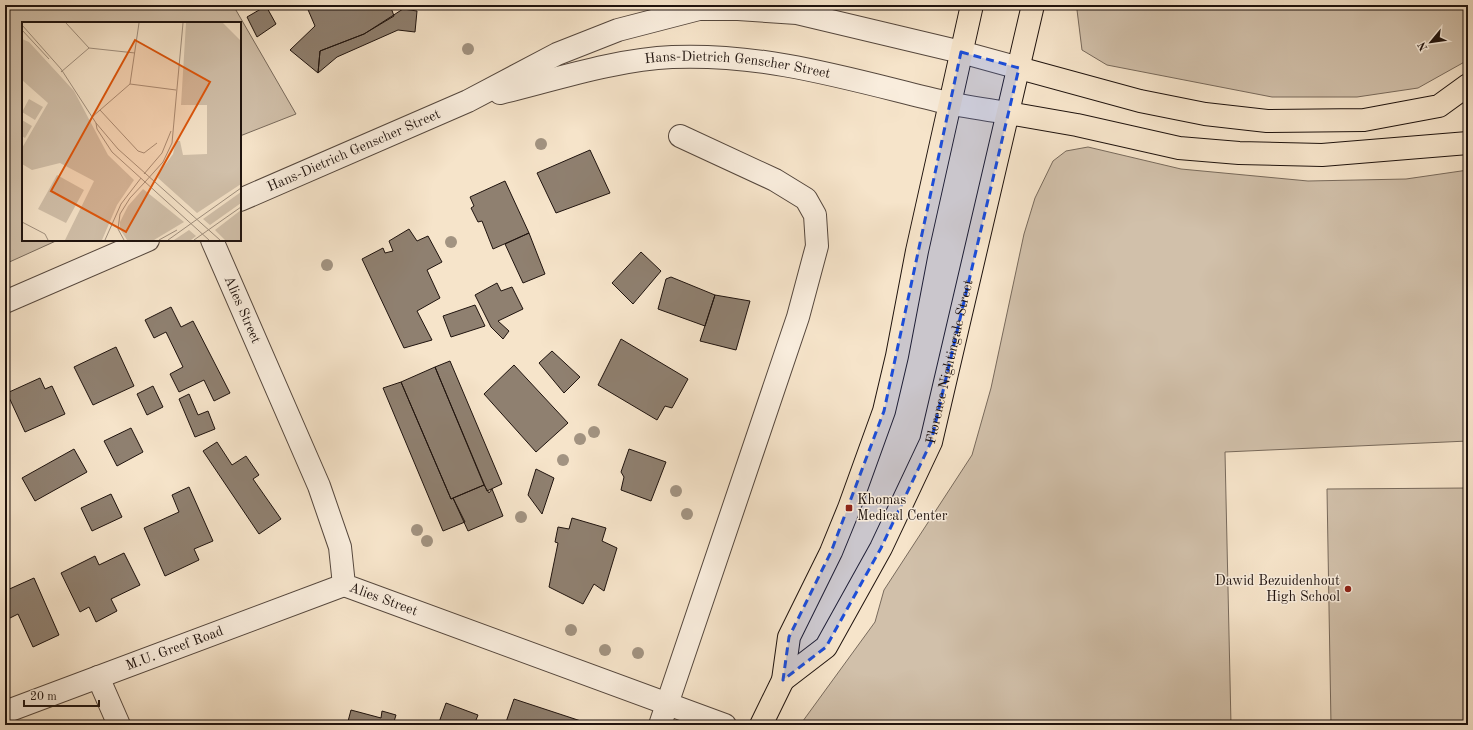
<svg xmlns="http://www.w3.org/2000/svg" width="1473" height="730" font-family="'Old Standard TT',serif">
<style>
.green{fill:#d1c0aa;stroke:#786a5c}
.building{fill:#8f8070;stroke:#1f130e}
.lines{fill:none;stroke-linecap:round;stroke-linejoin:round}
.minor-casing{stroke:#55473d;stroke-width:24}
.major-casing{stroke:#1f130e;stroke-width:24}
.highway-casing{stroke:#1f130e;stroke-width:24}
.minor{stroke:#f9eddd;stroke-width:22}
.major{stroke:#f6e4ca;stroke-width:22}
.highway{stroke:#f6e4ca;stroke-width:22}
.tree{fill:#a29381}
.marked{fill:#1d4ed8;fill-opacity:0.2;stroke:#1d4ed8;stroke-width:3;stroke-dasharray:8 5;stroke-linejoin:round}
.poi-dot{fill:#8f2418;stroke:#f9eddd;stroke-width:1.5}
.labels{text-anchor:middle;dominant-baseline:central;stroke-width:3;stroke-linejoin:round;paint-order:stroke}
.street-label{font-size:14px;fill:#1f130e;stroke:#f9eddd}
.poi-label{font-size:14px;fill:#1f130e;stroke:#f9eddd;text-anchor:start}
.inset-road{fill:none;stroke:#a0907f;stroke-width:1}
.view{fill:#de560c;fill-opacity:0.15;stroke:#de560c;stroke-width:2}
.inset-edge{fill:none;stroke:#1f130e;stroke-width:2}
</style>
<rect width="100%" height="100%" fill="#f6e4ca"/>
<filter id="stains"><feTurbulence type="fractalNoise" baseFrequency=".005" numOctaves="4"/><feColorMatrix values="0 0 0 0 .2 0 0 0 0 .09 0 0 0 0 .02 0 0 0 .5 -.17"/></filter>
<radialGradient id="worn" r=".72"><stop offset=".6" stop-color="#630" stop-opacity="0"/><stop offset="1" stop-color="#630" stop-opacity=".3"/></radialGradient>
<path class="green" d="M5 5H233L296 114 240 136V23H23V240H58L5 264Z
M1078 5H1468V60L1418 88 1357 97H1272L1107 65 1082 50 1077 10Z
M1088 147 1181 169 1308 181 1406 179 1468 170V441L1225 452 1231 725H800L875 622 884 590 972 455 991 388 1024 234 1035 198 1053 161 1066 151Z
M1468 488V725H1331L1327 489Z"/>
<path class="building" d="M306 5H390L394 16 364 34 320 51 318 73 290 50 315 26Z
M266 6 276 24 257 37 247 17Z
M403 9 417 11 415 32 398 30 337 57 318 73 320 51 364 34Z
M590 150 610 193 556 213 537 173Z
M505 181 529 233 493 249 482 221 478 222 471 208 474 206 470 197Z
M409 229 417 241 428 236 442 262 427 270 440 298 417 311 432 340 404 348 362 259 383 248 385 253 393 251 389 241Z
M529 233 545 274 523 283 505 244Z
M641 252 661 271 633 304 612 283Z
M671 277 715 295 705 326 658 309 666 279Z
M497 283 501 291 512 287 523 309 498 321 509 331 503 339 491 327 475 295Z
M715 295 750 301 736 350 700 341Z
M475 305 485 326 451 337 443 316Z
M171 307 181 327 193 321 230 393 214 401 204 380 179 392 170 374 183 367 166 332 154 338 145 320Z
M621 339 688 379 672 408 665 406 657 420 598 385Z
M116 347 134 386 93 405 74 367Z
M552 351 580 377 564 393 539 363Z
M450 361 502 484 487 491 435 367Z
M514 365 568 423 536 452 484 394Z
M435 367 484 485 451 499 401 382Z
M40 378 45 389 52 386 65 414 25 432 7 393Z
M401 382 451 499 453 498 465 522 443 531 383 388Z
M153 386 163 407 147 415 137 394Z
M189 394 198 415 208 411 215 429 195 437 179 399Z
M131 428 143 452 117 466 104 441Z
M217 442 232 465 246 456 259 475 253 479 281 519 259 534 203 451Z
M74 449 87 472 35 501 22 478Z
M629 449 666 462 651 501 621 490 624 477 621 472Z
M536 469 554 478 542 514 528 495Z
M484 485 489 493 492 489 503 516 468 531 453 498Z
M189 487 213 541 194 549 199 560 165 576 144 528 179 512 172 495Z
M111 494 122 517 92 531 81 508Z
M572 518 606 528 602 541 617 548 604 591 594 584 583 604 549 587 558 543 555 542 558 527 569 529Z
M124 553 140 585 111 599 117 611 96 622 89 607 80 612 61 573 95 556 99 565Z
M34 578 59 635 33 647 18 614 8 619 5 611V591Z
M514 699 593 725H505Z
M446 703 478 715 474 725H426L427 721 438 725Z
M351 710 381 718 382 711 396 715 393 725H347Z"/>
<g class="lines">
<defs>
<g id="minor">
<path id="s1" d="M500 93C553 80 618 59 672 57 769 53 855 81 948 103 968 107 988 110 1008 113"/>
<path id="s2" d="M240 200 468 101 557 54 618 30 699 9H738L797 13 961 52 1019 68"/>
<path id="s3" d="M212 240 319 486 340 547 344 585 725 725"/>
<path d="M5 302 148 240"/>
<path d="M98 677 119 725"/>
<path id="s4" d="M5 712 344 585"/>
<path d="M660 725 798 317 817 246 815 215 806 199 775 180 680 136"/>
</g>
<g id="major">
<path id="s5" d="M783 680 826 647 881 548 931 442 1033 5"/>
<path d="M761 725 783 680 789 637 831 552 849 508 884 411 897 356 917 251 972 5"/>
</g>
<path id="highway" d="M1019 68 1140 101 1205 114 1267 121 1364 120 1439 106 1468 85
M1008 113 1077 125 1179 148 1239 153 1322 155 1468 143"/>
</defs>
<use href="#minor" class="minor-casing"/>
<use href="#major" class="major-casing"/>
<use href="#highway" class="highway-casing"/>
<use href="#minor" class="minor"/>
<use href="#major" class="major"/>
<use href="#highway" class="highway"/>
</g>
<g class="tree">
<circle cx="468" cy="49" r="6"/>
<circle cx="541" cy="144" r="6"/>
<circle cx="451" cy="242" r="6"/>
<circle cx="327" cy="265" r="6"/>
<circle cx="594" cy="432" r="6"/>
<circle cx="580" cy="439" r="6"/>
<circle cx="563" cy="460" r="6"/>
<circle cx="676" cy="491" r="6"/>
<circle cx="687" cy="514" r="6"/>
<circle cx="521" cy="517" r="6"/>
<circle cx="417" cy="530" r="6"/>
<circle cx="427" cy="541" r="6"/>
<circle cx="571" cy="630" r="6"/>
<circle cx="605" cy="650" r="6"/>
<circle cx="638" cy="653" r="6"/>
</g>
<path class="marked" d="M961 52 1019 68 931 442 881 548 826 647 783 680 789 637 831 552 884 411Z"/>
<g class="poi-dot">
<rect x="845" y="504" width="8" height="8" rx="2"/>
<circle cx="1348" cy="589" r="4"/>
</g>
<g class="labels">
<g class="street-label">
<text stroke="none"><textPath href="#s1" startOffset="242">Hans-Dietrich Genscher Street</textPath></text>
<text stroke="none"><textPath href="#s2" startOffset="124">Hans-Dietrich Genscher Street</textPath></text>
<text stroke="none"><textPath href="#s3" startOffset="76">Alies Street</textPath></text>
<text stroke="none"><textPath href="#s5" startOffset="367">Florence Nightingale Street</textPath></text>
<text stroke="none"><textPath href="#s3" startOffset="413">Alies Street</textPath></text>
<text stroke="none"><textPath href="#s4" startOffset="181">M.U. Greef Road</textPath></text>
</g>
<g class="poi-label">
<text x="857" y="500">Khomas<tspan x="857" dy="16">Medical Center</tspan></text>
<text x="1340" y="581" text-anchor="end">Dawid Bezuidenhout<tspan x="1340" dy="16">High School</tspan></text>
</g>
</g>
<g transform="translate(22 22)">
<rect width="219" height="219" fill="#f6e4ca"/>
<path d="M164 1H201L219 19V162L175 191 136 156 137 151 151 132 154 119H158L161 133 185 132V83H159ZM0 17 7 20 52 69 86 133 112 158 95 183 80 218H43L72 159 38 141 10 148 0 142V126L26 81 0 58ZM7 77 21 85 13 98 0 90ZM0 98 10 104 3 116 0 114ZM35 153 62 168 44 201 16 187ZM121 167 162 200 132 218H105L98 207V200L106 184ZM219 170V181L188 203 181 197ZM219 188V218H203L193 208ZM167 208 174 214 169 218H152Z" fill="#d1c0aa"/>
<path class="inset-road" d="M44 1 67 26M0 3 39 47 74 101 96 127 198 218M0 8 27 37M39 50 67 26 113 31M108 62 117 1M78 88 116 129 122 131 135 121M70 95 108 62 154 68M74 101 75 107 90 130 187 218M122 152 140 131 149 109M123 160 141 140 150 121 161 1M0 200 23 212 26 218M83 218 99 182 119 156M102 218 96 207 98 192 108 176 123 160M137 218 155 208M146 218 219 166M172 218 219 185"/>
<path class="view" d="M113 18 188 60 104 210 29 169Z"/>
<rect width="219" height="219" class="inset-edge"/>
</g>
<rect width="1473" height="730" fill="none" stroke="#f6e4ca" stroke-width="20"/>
<rect x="6" y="6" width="1461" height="718" fill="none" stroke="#1f130e" stroke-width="2"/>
<rect x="10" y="10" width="1453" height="710" fill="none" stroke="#1f130e"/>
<g transform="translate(1431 42) rotate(241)" stroke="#f9eddd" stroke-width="3" paint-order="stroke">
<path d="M0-3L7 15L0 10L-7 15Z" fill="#1f130e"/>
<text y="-6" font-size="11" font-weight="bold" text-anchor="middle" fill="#1f130e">N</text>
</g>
<path d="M24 700v6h75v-6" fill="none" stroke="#1f130e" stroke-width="2"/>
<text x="30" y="700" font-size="12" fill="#1f130e" stroke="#f9eddd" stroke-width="3" paint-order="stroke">20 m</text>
<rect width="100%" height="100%" filter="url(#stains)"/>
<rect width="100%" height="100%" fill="url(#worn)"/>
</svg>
